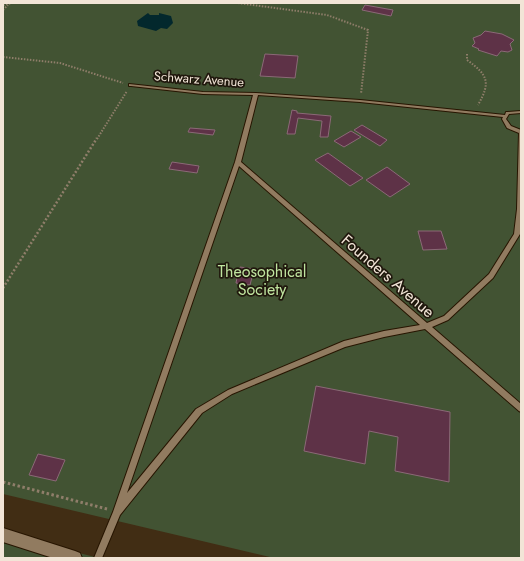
<svg xmlns="http://www.w3.org/2000/svg" width="524" height="561" font-family="Jost,sans-serif">
<style>
.green{fill:#425333}
.water{fill:#03282d}
.building{fill:#5e3247;stroke:#8b6977}
.lines{fill:none;stroke-linecap:round;stroke-linejoin:round}
.lane-casing{stroke:#271500;stroke-width:2}
.secondary-casing{stroke:#271500;stroke-width:2}
.path-far2{stroke:#8f7e6a;stroke-width:2;stroke-dasharray:1.5 1.5;stroke-linecap:butt}
.path-far1{stroke:#8f7e6a;stroke-width:2.5;stroke-dasharray:2 2;stroke-linecap:butt}
.path{stroke:#8f7e6a;stroke-width:3;stroke-dasharray:2.5 2.5;stroke-linecap:butt}
.lane{fill:#917b60;fill-rule:evenodd}
.secondary{fill:#917b60;fill-rule:evenodd}
.labels{text-anchor:middle;dominant-baseline:central;stroke-width:3.5;stroke-linejoin:round;paint-order:stroke}
.far-street-label{font-size:13px;fill:#f2e5d7;stroke:#20180d}
.park-label{font-size:16px;fill:#bfe49f;stroke:#20180d}
.street-label{font-size:16px;fill:#f2e5d7;stroke:#20180d}
</style>
<rect width="100%" height="100%" fill="#412d14"/>
<path class="green" d="M3 3H521V558H274L3 494Z
M3 534 99 558H3Z"/>
<path class="water" d="M148 13 150 15H159V13L171 16 173 23 167 29 161 28 156 31 138 26 137 21Z"/>
<path class="building" d="M365 5 393 10 391 16 362 10Z
M485 31 502 34 514 40 510 44 512 50 508 52 501 51 497 56 478 50 479 49 472 46 475 43 473 38 481 35Z
M265 54 298 56 295 78 260 76Z
M292 110 297 111V113L331 116 328 137H320L322 121 298 118 295 134H287Z
M362 125 387 140 380 146 354 130Z
M190 128 215 130 213 135 188 132Z
M351 131 361 137 344 147 334 141Z
M328 153 363 178 350 186 315 160Z
M172 162 199 166 197 173 169 169Z
M387 167 410 184 390 197 366 180Z
M418 231H441L447 249 423 250Z
M240 267 254 269 250 285 236 283 237 278 232 277 234 271 239 272Z
M316 386 450 412 449 482 395 471 398 437 369 431 365 464 304 451Z
M38 454 65 460 56 481 29 475Z"/>
<g class="lines">
<defs>
<path id="lane" d="M129 84 203 92 256 93 360 100 505 115 506 112H508L521 111V113L509 114 506 119 511 126 521 130V224L520 234 493 278 448 320 432 327 521 404V412L519 411 425 329 384 337 345 347 232 394 202 413 120 515 102 558H94L113 512 235 162 253 95 203 94 131 86H129ZM258 95 360 102 503 117 502 119 507 128 519 133 517 209 514 234 489 274 444 316 427 323 241 162ZM239 166 420 325 384 331 344 341 228 390 196 409 127 493Z"/>
<path id="secondary" d="M3 528 75 551 80 553 82 558H53L3 542Z"/>
</defs>
<use href="#lane" class="lane-casing"/>
<use href="#secondary" class="secondary-casing"/>
<path class="path-far2" d="M238 3 327 15 368 30 361 94
M3 5 12 3
M3 10 8 5
M467 54V60C488 75 491 82 478 105
M3 57 60 63 123 83
M97 139 127 91"/>
<path class="path-far1" d="M3 288 97 138"/>
<path class="path" d="M3 482 107 509"/>
<use href="#lane" class="lane"/>
<use href="#secondary" class="secondary"/>
</g>
<g class="labels">
<g class="far-street-label">
<text transform="translate(199 79) rotate(4)">Schwarz Avenue</text>
</g>
<g class="park-label">
<text x="262" y="271">Theosophical<tspan x="262" dy="18">Society</tspan></text>
</g>
<g class="street-label">
<text transform="translate(388 276) rotate(41)">Founders Avenue</text>
</g>
</g>
<rect width="524" height="561" fill="none" stroke="#f2e5d7" stroke-width="8"/>
</svg>
